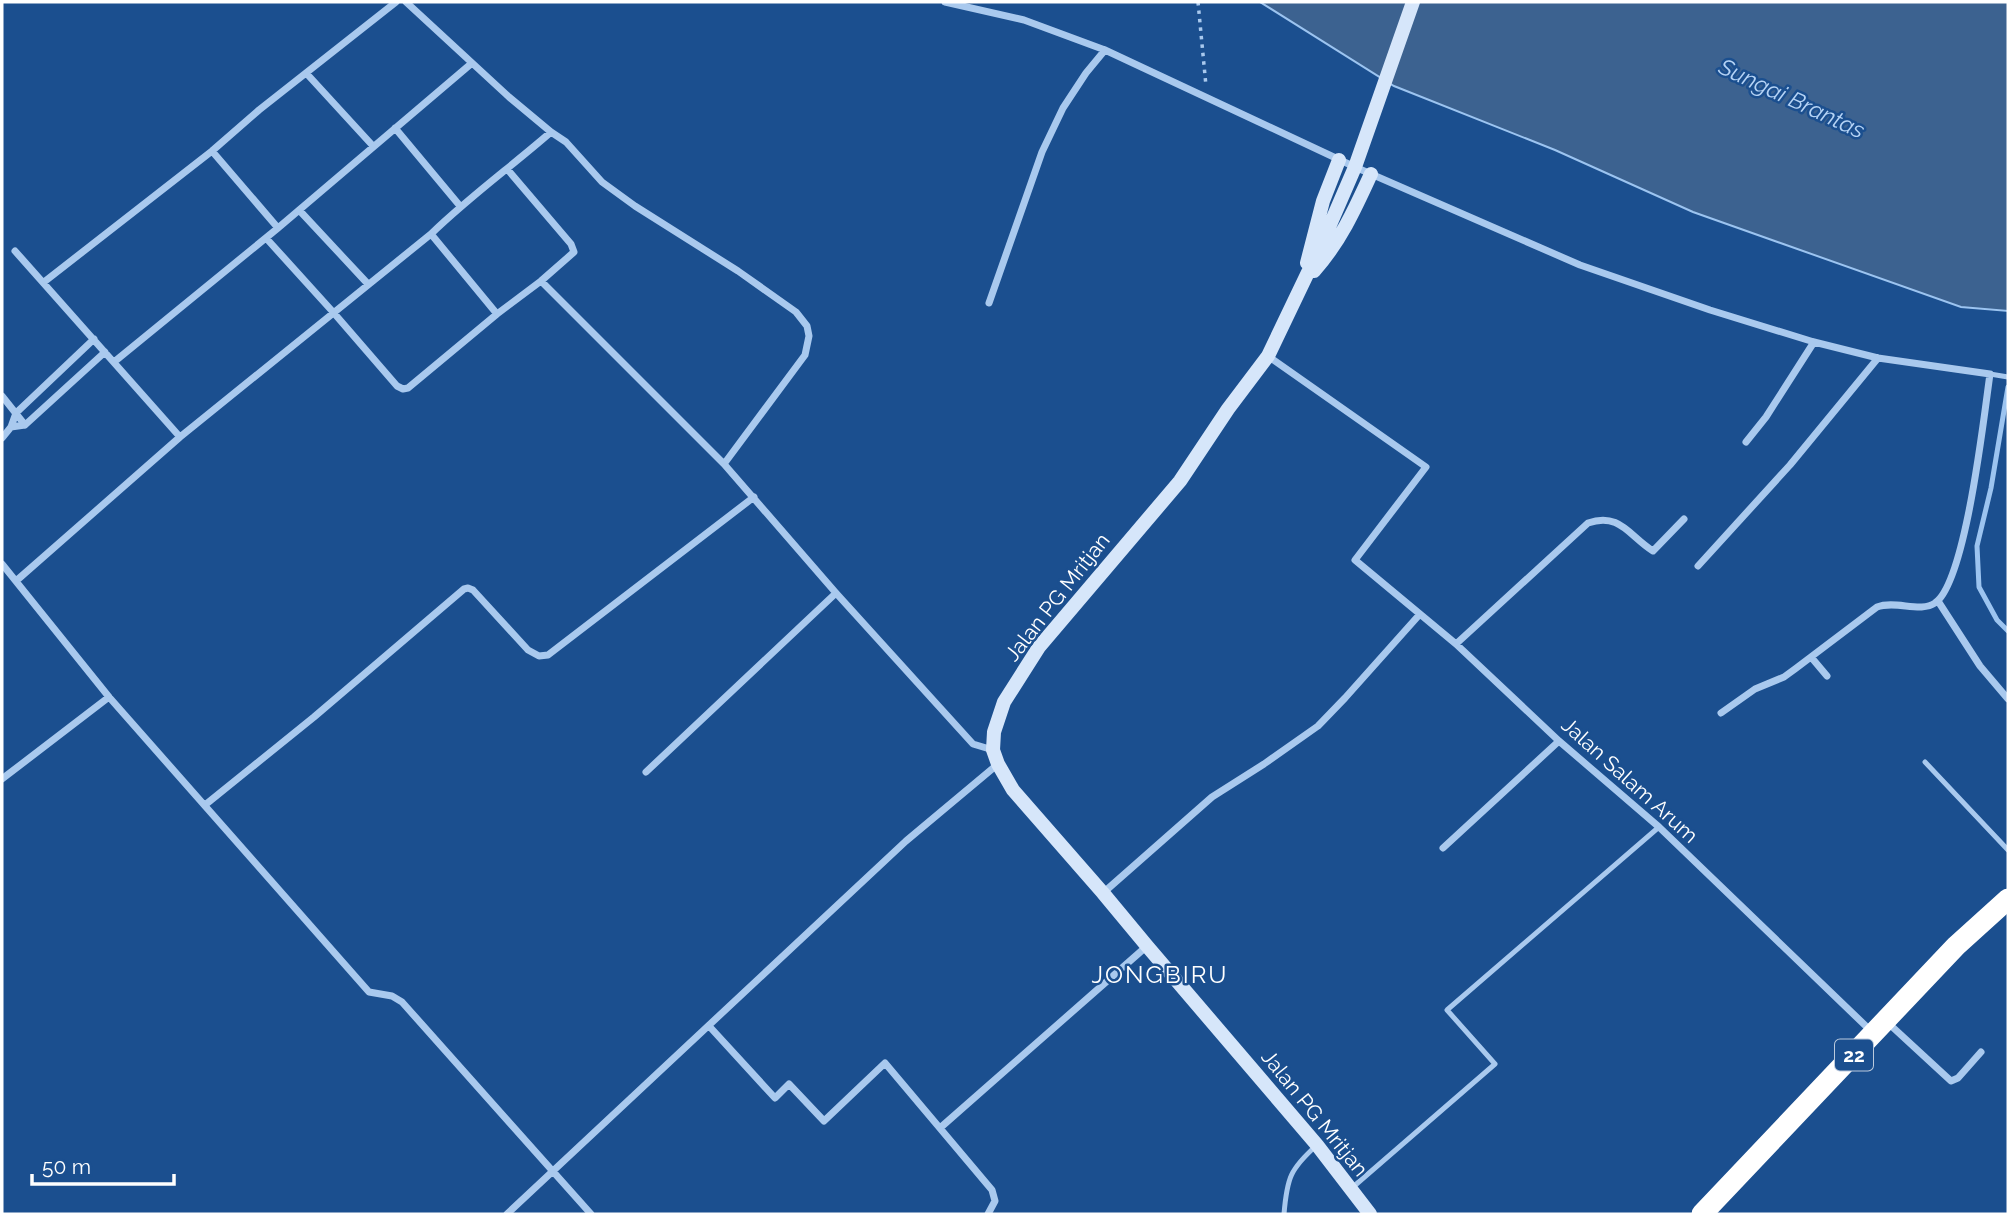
<svg xmlns="http://www.w3.org/2000/svg" width="2010" height="1216" font-family="Raleway,sans-serif">
<style>
.water{fill:#3c6290;stroke:#9cc4f0;stroke-width:2}
.lines{fill:none;stroke-linecap:round;stroke-linejoin:round}
.stream{stroke:#9cc4f0;stroke-width:5}
.path{stroke:#a9c9ee;stroke-width:3.5;stroke-dasharray:3.5 5;stroke-linecap:butt}
.lane{stroke:#a9c9ee;stroke-width:5}
.street{stroke:#a9c9ee;stroke-width:7}
.secondary{stroke:#d6e6fa;stroke-width:14}
.highway{stroke:#fff;stroke-width:21}
.labels{text-anchor:middle;dominant-baseline:central;stroke-width:5;stroke-linejoin:round;paint-order:stroke}
.shield{fill:#1b4f8f;stroke:#bbcadd;stroke-width:2}
.shield-label{font-size:19px;font-weight:bold;fill:#fff}
.street-label{font-size:21px;fill:#fff;stroke:#1b4f8f}
.water-label{font-size:23px;font-style:italic;fill:#b5d3f5;stroke:#1b4f8f}
.quarter-label{font-size:24px;letter-spacing:2px;fill:#fff;stroke:#1b4f8f}
</style>
<rect width="100%" height="100%" fill="#1b4f8f"/>
<path class="water" d="M1260 2H2008V311L1961 307 1693 212 1555 150 1394 86Z"/>
<g class="lines">
<path class="stream" d="M2008 387 1991 488 1977 546 1979 587 1997 620 2008 631"/>
<path class="path" d="M1198 2 1206 86"/>
<path class="lane" d="M1990 374 2008 377
M1925 762 2008 850
M1353 1187 1495 1064 1447 1010 1659 827
M1284 1214C1287 1178 1290 1169 1317 1145"/>
<path class="street" d="M406 2 509 97 551 132 566 142 602 182 635 206 738 271 796 312 807 326 809 336 805 355 724 464 836 593 973 744 993 750
M945 2 1024 20 1105 50 1355 167 1580 265 1710 310 1814 342 1878 358 1990 374C1984 415 1966 582 1935 603 1921 613 1895 600 1877 607L1795 669 1784 677 1755 689 1721 713
M307 74 373 146
M395 128 460 206
M212 151 278 228
M299 210 368 284
M431 234 497 314
M266 238 333 312 397 386 403 389 408 388 497 314 541 281 574 252 571 244 508 170
M15 251 180 437
M541 281 724 464
M44 282 212 151 259 110 396 2
M989 303 1042 152 1063 108 1086 73 1105 50
M1268 356 1426 467 1355 560 1456 644 1559 741 1659 827 1871 1031
M114 362 278 228 472 63
M2 396 25 425
M11 427 25 425 105 352
M2 438 11 427 16 413 94 339
M1746 442 1766 417 1814 342
M2 564 109 697 369 992 392 996 402 1002 591 1214
M1698 566 1790 465 1878 358
M16 581 180 437 431 234C469 197 512 166 551 132
M1938 601 1980 666 2008 699
M1456 644 1588 523C1620 512 1629 536 1653 551L1684 519
M1811 657 1827 676
M646 772 836 593
M2 779 109 697
M205 805 314 717 464 589 468 588 473 590 528 650 539 656 548 655 754 497
M1443 848 1559 741
M1103 893 1212 797 1264 764 1318 726 1345 698 1420 614
M1887 1022 1951 1081 1958 1078 1981 1052
M709 1026 775 1098 789 1084 824 1121 885 1063 992 1190 995 1201 988 1214
M940 1128 1147 946
M507 1214 906 841 998 764"/>
<path class="secondary" d="M1307 263 1323 201 1339 160
M1314 271C1340 242 1355 209 1371 174
M1370 1214 1317 1145 1147 946 1103 893 1013 790 998 764 993 750 994 732 1004 702 1039 647 1180 481 1228 409 1268 356 1323 241 1355 167 1413 2"/>
<path class="highway" d="M1702 1214 1956 946 2008 899"/>
</g>
<g class="labels">
<rect class="shield" x="1835" y="1039.5" width="38" height="31" rx="5"/>
<g class="shield-label">
<text x="1854" y="1055">22</text>
</g>
<g class="street-label">
<text transform="translate(1057 597) rotate(-52)">Jalan PG Mritjan</text>
<text transform="translate(1630 780) rotate(42)">Jalan Salam Arum</text>
<text transform="translate(1315 1113) rotate(51)">Jalan PG Mritjan</text>
</g>
<g class="water-label">
<text transform="translate(1792 98) rotate(25)">Sungai Brantas</text>
</g>
<g class="quarter-label">
<text x="1160" y="974">JONGBIRU</text>
</g>
</g>
<rect width="2010" height="1216" fill="none" stroke="#ffffff" stroke-width="7"/>
<path d="M32 1174v10h142v-10" fill="none" stroke="#ffffff" stroke-width="3.5"/>
<text x="42" y="1174" font-size="21" fill="#ffffff" stroke="#1b4f8f" stroke-width="5" paint-order="stroke">50 m</text>
</svg>
